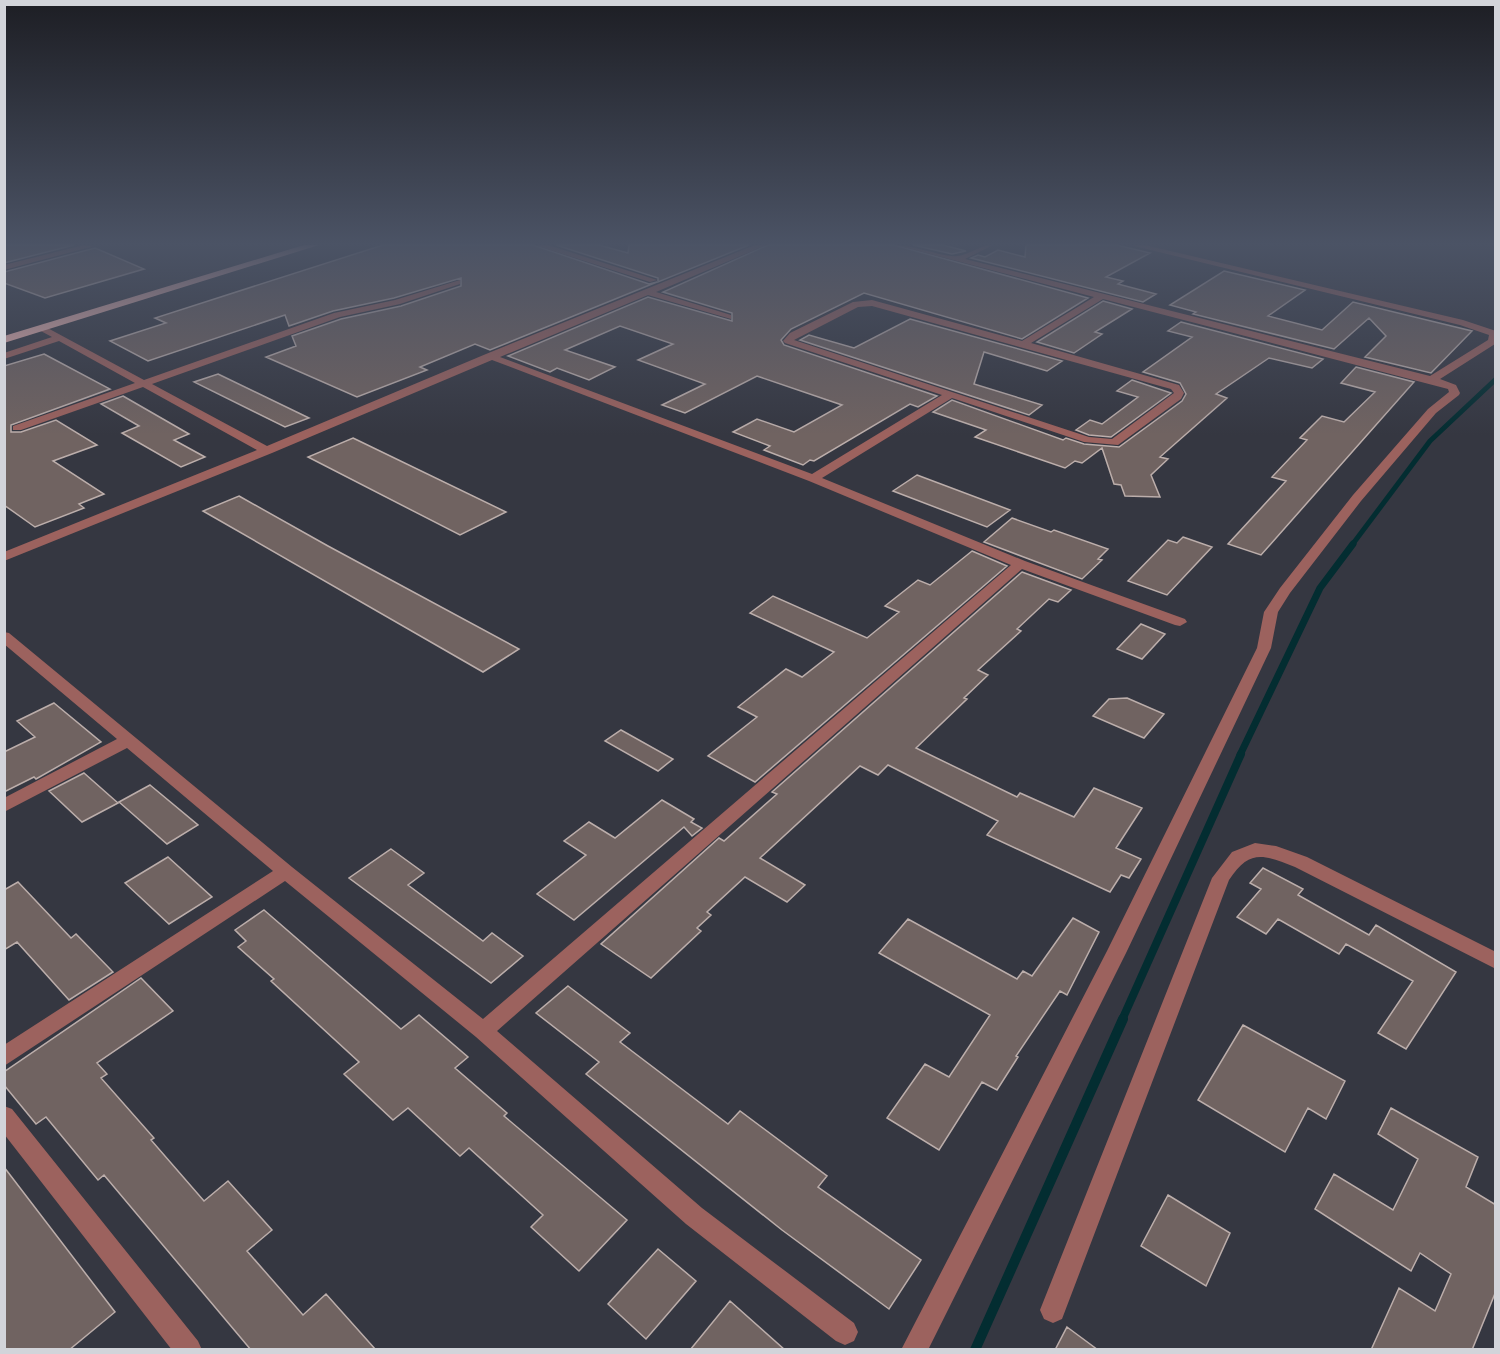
<svg xmlns="http://www.w3.org/2000/svg" width="1500" height="1354" font-family="'Alegreya Sans',sans-serif">
<style>
.lines{fill:none;stroke-linecap:round;stroke-linejoin:round}
.stream-far3{stroke:#032d31;stroke-width:5}
.stream-far2{stroke:#032d31;stroke-width:7}
.stream-far1{stroke:#032d31;stroke-width:8}
.stream{stroke:#032d31;stroke-width:10}
.building{fill:#706361;stroke:#bcaeab;stroke-width:1.5}
.minor{fill:#9c625e;fill-rule:evenodd}
.highway{fill:#efb5b1;fill-rule:evenodd}
</style>
<rect width="100%" height="100%" fill="#353741"/>
<g class="lines">
<path class="stream-far3" d="M1352 545 1430 441 1496 379"/>
<path class="stream-far2" d="M1240 755 1320 588 1353 544"/>
<path class="stream-far1" d="M1122 1020 1241 754"/>
<path class="stream" d="M975 1350 1123 1019"/>
</g>
<path class="building" d="M4 245H74L4 263Z
M383 245H533L649 284 657 282 490 350 475 344 420 367 427 370 357 397 266 357 296 346 292 336 341 319 401 306 461 286V278L394 298 333 311 289 326 285 315 148 361 110 341 166 323 155 318Z
M556 245H599L628 253 629 245H749L658 282V278Z
M768 245H894L1088 298 1022 339 864 293 791 329 781 340 784 345 937 396 918 407 910 404 814 461 810 460 803 465 764 450 770 446 733 432 757 419 794 432 842 405 757 376 685 413 662 405 705 384 638 360 673 344 620 326 565 350 615 367 589 380 557 368 550 372 508 356 648 297 732 321V313L663 292Z
M913 245H943L966 251 952 254Z
M1026 245H1117L1150 253 1106 277 1123 281 1118 284 1156 294 1143 302 971 258 978 255 985 257 998 250 1025 257Z
M95 248 144 269 45 298 4 283V272Z
M1224 271 1305 290 1268 316 1322 330 1353 302 1472 331 1431 373 1365 357 1386 336 1369 318 1334 349 1193 314 1196 312 1170 305Z
M1103 301 1132 309 1095 332 1102 334 1074 353 1037 342Z
M910 319 1062 361 1047 371 984 352 974 384 1042 405 1029 415 800 340 809 335 854 348Z
M1181 322 1323 359 1312 368 1269 358 1216 394 1227 398 1160 457 1168 459 1151 475 1160 497 1125 496 1121 485 1114 484 1102 448 1082 463 1075 461 1065 468 975 437 986 430 933 412 952 400 1063 440 1066 438 1084 444 1119 447 1182 401 1186 394 1180 383 1143 372 1192 337 1168 331Z
M44 354 110 389 11 425V432H21L56 420 97 445 53 461 104 494 79 504 84 508 35 527 4 505V366Z
M1356 367 1414 382 1261 555 1228 544 1286 481 1272 477 1307 440 1300 438 1322 416 1344 422 1375 392 1341 383Z
M218 374 309 418 285 427 194 382Z
M1132 380 1171 393 1111 437 1089 435 1076 430 1090 420 1102 424 1138 397 1117 391Z
M123 396 189 434 174 440 205 457 181 467 122 433 139 426 101 404Z
M353 438 506 512 460 535 308 457Z
M917 475 1010 510 987 527 893 491Z
M239 496 328 546 519 649 483 672 203 511Z
M1012 518 1051 532 1054 530 1108 549 1098 559 1102 560 1082 579 984 542Z
M1183 537 1212 547 1167 595 1128 581 1168 540 1177 543Z
M972 551 1007 566 755 782 708 756 757 717 738 707 786 669 802 677 834 652 750 613 773 596 867 638 899 612 885 606 918 580 930 585Z
M1022 572 1071 590 1058 602 1049 599 1017 629 1021 631 978 670 988 675 964 698 967 699 916 748 1017 797 1020 793 1074 817 1094 788 1142 808 1116 848 1141 859 1129 878 1121 875 1110 892 987 835 998 821 888 765 878 775 860 766 760 858 805 885 787 902 745 877 707 912 711 915 697 928 701 931 651 978 601 944 719 838 724 841 777 794 772 792Z
M1141 624 1165 634 1142 659 1117 649Z
M1127 698 1164 714 1144 738 1093 716 1109 699Z
M54 703 101 742 36 779 34 777 4 792V752L35 737 17 721Z
M621 730 673 759 658 771 605 741Z
M84 773 118 803 82 822 49 791Z
M150 785 198 825 167 844 119 802Z
M662 800 694 819 691 822 702 828 692 836 684 827 574 920 537 894 586 855 564 841 589 822 615 838Z
M391 849 424 873 408 885 483 941 492 933 523 956 491 983 349 878Z
M168 857 212 897 169 924 125 883Z
M1263 868 1303 889 1298 895 1369 935 1376 925 1456 972 1406 1049 1378 1033 1413 981 1346 944 1339 954 1278 919 1266 934 1237 917 1261 889 1250 883Z
M18 882 71 938 76 934 113 972 69 1000 17 942 4 950V890Z
M264 910 401 1029 419 1015 468 1057 455 1068 507 1113 504 1116 627 1220 579 1271 531 1227 543 1215 469 1148 460 1156 408 1108 393 1120 344 1074 359 1062 271 981 274 979 238 947 246 941 235 930Z
M1073 918 1099 932 1067 995 1060 991 1016 1056 1018 1057 997 1090 982 1082 939 1150 887 1118 925 1064 949 1077 990 1015 879 953 908 919 1017 979 1023 971 1032 976Z
M141 978 173 1011 97 1063 107 1074 101 1078 154 1138 151 1140 204 1201 228 1181 272 1230 247 1251 303 1315 326 1294 376 1350H251L104 1175 98 1180 46 1117 36 1124 4 1085V1072Z
M568 986 630 1033 620 1042 728 1124 740 1111 827 1176 818 1187 921 1260 889 1309 782 1230 586 1074 599 1062 536 1013Z
M1243 1025 1345 1081 1326 1119 1308 1108 1285 1152 1198 1100Z
M1391 1108 1478 1157 1466 1187 1496 1205V1291L1472 1350H1371L1399 1288 1435 1311 1451 1274 1420 1253 1411 1271 1315 1209 1334 1174 1393 1210 1418 1159 1378 1134Z
M4 1167 115 1312 69 1350H4Z
M1168 1195 1230 1233 1206 1286 1141 1246Z
M658 1249 696 1281 646 1339 608 1304Z
M730 1301 785 1350H690Z
M1067 1327 1098 1350H1055Z"/>
<g class="lines">
<path class="minor" d="M84 245 94 246 4 270V265Z
M535 245H548L657 280 650 282Z
M755 245H766L656 292 731 315V319L648 295 500 357 812 474 942 395 785 343 783 341 790 333 853 302 872 300 1022 341 1094 297 896 245C913 245 946 258 957 256 970 255 979 245 993 245L965 259 1430 376 1488 340 1489 335 1460 325 1130 245H1145L1463 320 1496 331 1495 344 1440 379 1456 385 1460 393 1459 395 1436 413 1361 501 1290 593 1278 612 1271 648 1127 951 928 1350H901L1107 951 1257 648 1264 612 1280 588 1353 495 1428 409 1449 392 1448 389 1103 299 1031 343 1179 385 1184 393 1181 399 1118 445 1084 442 952 398 822 478 1025 561 1185 619 1187 622 1180 626 1175 625 1022 569 497 1031 702 1208 854 1323 858 1332 854 1341 845 1345 836 1341 686 1224 476 1037 285 881 4 1066V1045L273 871 127 748 4 812V798L117 739 4 644V632L9 633 292 867 483 1019 1011 565 809 481 492 360 272 453 4 561V552L257 450 143 387 21 430H13V426L135 383 59 341 4 359V353L52 337 39 330V326L42 325 144 380 334 313 395 300 460 280V284L400 304 340 317 152 384 267 446 486 354ZM872 306 1171 389 1174 393 1112 439 1089 437 794 340 858 307Z
M1255 843 1276 846 1307 857 1496 952V969L1295 867C1264 855 1250 848 1229 880L1062 1319 1053 1323 1044 1319 1040 1310 1212 878 1232 852Z
M4 1106 12 1109 198 1341 202 1350H172L4 1134Z"/>
<path class="highway" d="M304 245H319L4 343V336Z"/>
</g>
<linearGradient id="sky" x2="0" y2="1"><stop stop-color="#1d1e24"/><stop offset="0.56" stop-color="#4b5365"/><stop offset="1" stop-color="#4b5365" stop-opacity="0"/></linearGradient>
<rect width="1500" height="435" fill="url(#sky)"/>
<rect width="1500" height="1354" fill="none" stroke="#d2d4da" stroke-width="12"/>
</svg>
